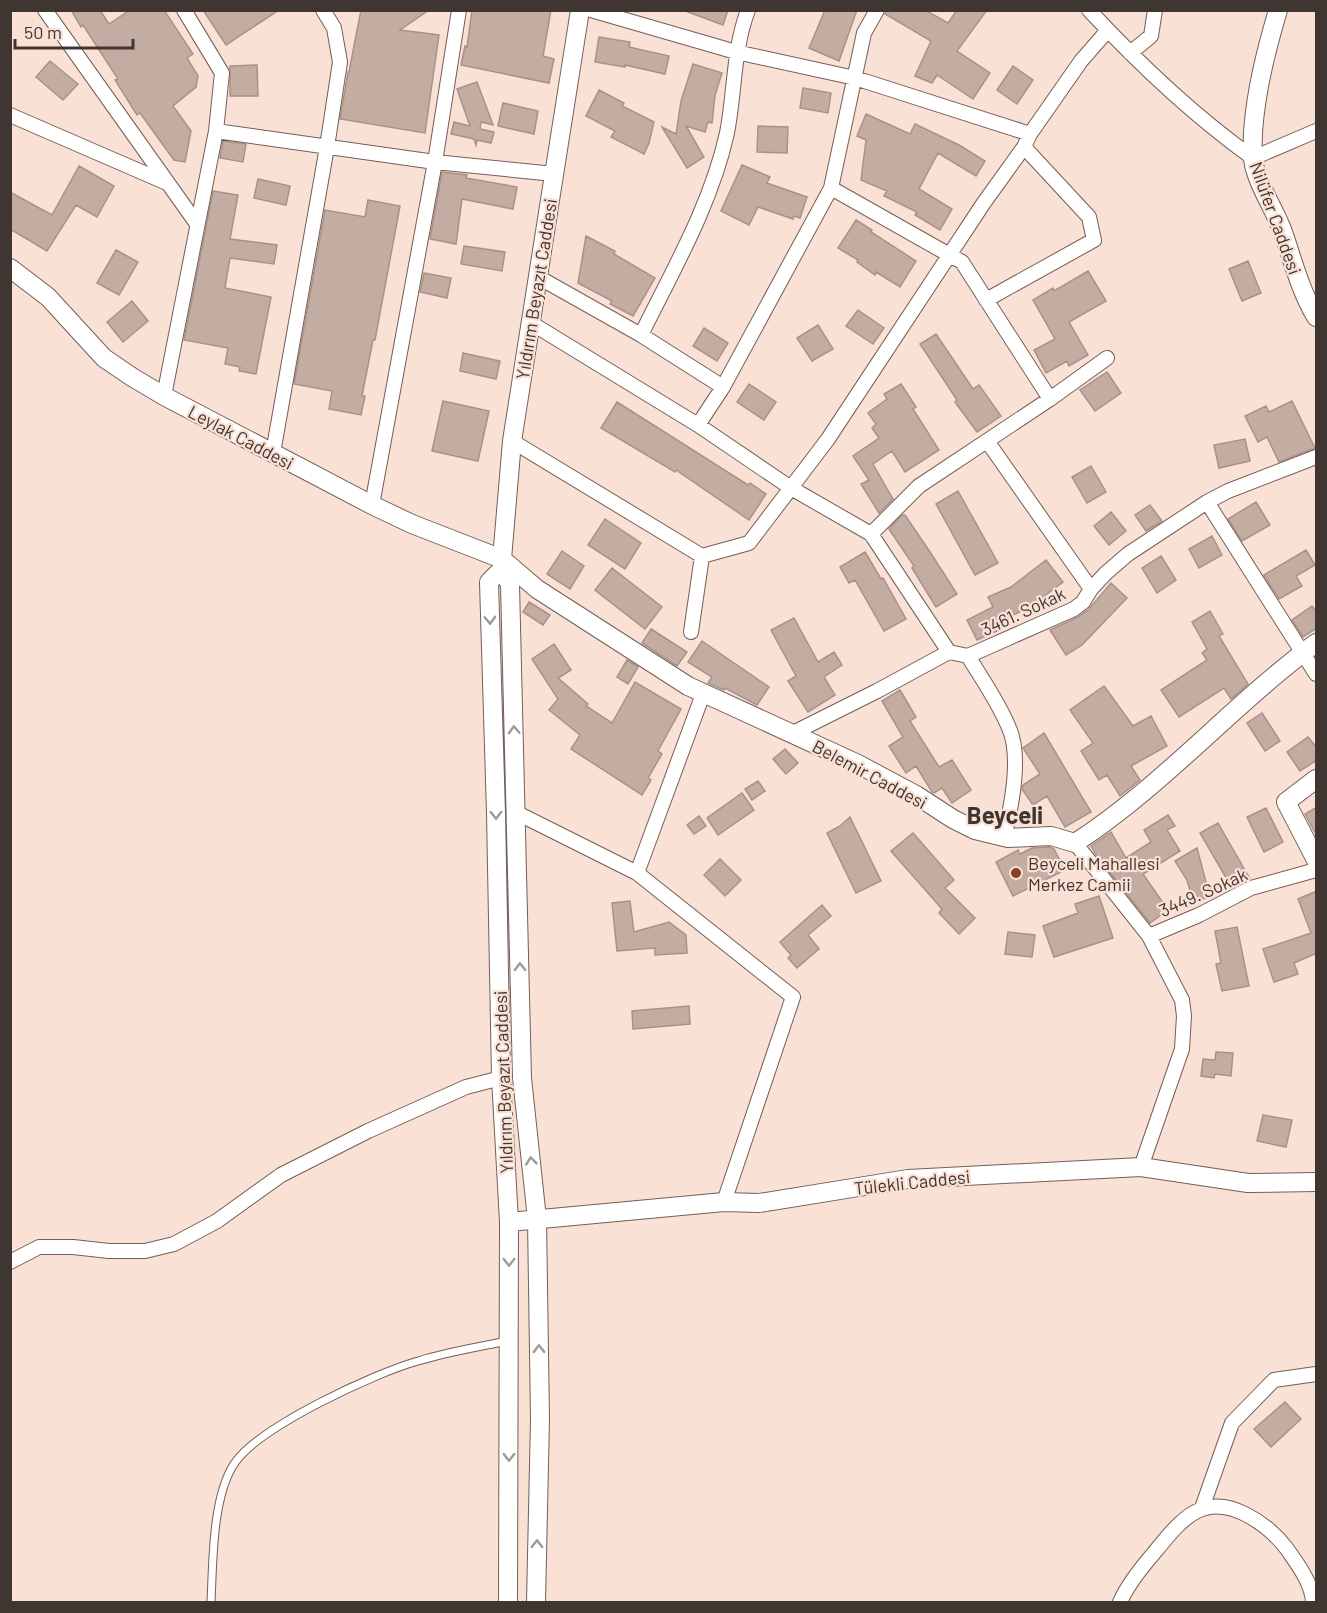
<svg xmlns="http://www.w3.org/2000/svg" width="1327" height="1613" font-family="Barlow,sans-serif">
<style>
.building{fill:#c3ada2;stroke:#a89288;stroke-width:1.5}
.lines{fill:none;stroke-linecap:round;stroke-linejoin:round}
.lane-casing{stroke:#735f56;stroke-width:9}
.street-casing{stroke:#735f56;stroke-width:16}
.secondary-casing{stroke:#735f56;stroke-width:20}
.lane{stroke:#fff;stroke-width:7}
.street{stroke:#fff;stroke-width:14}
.secondary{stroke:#fff;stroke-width:18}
.oneway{stroke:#9f9a98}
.poi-dot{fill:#86401a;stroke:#f9e1d6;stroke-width:2}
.labels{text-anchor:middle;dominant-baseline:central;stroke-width:4.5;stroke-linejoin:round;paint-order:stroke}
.street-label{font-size:18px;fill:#3f3631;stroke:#f9e1d6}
.poi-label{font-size:18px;fill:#3f3631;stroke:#f9e1d6;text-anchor:start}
.district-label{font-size:24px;font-weight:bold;fill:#3f3631;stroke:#f9e1d6}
</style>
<rect width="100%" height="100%" fill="#f9e1d6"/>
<path class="building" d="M71 10H100L109 24 130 10H164L193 54 187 58 198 76 196 87 173 106 191 131 185 162 174 160 140 113 137 115 115 80 118 79 83 25 81 27Z
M203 10H279L226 45Z
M361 10H429L400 30 439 35 425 133 340 119 348 72H349Z
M472 10H551L543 56 554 59 549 83 461 65 465 46 467 47Z
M689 10H728L723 25 688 12Z
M825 10H857L839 61 809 48Z
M886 10H925L948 23 957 10H987L957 51 990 73 973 99 937 75 932 83 915 76 931 41 885 14Z
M599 37 630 42 629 47 669 56 665 74 625 65V67L595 62Z
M50 61 78 84 63 100 36 77Z
M693 64 722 73 715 95 712 123 708 122 705 132 686 126 704 157 687 168 662 127 676 134 681 101Z
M257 65 258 96H230V66Z
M1013 66 1033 80 1017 104 997 90Z
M477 82 493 125 481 122 480 129 494 132 491 143 477 140 476 145 474 139 451 134 454 122 470 126 457 89Z
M803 88 831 93 828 113 800 108Z
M599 90 624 103 622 106 654 122 649 143 644 154 611 137 615 131 586 116Z
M503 103 538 111 534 134 498 126Z
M866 114 910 134 915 124 959 145 985 161 976 176 938 153 919 189 952 209 940 230 915 215 917 212 884 196 887 191 861 180 866 140 857 136Z
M758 126 788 127 787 153 757 152Z
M223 141 246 144 243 162 220 158Z
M742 165 770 177 767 183 807 197 800 218 794 216 793 219 758 207 749 225 721 211Z
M79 166 114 186 97 217 76 205 47 251 10 229V192L52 215Z
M442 172 467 175 466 178 517 187 513 209 462 199 456 244 430 239Z
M258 179 290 186 286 205 254 198Z
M213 191 238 195 230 239 277 245 274 264 230 258 225 288 271 297 256 374 239 371 240 367 225 364 228 348 184 340Z
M368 200 400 206 375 340H373L362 396H365L361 415 329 409 332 391 294 384 325 210 365 217Z
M856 220 872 230 871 232 916 261 900 287 876 272 875 275 857 262 858 260 838 248Z
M586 236 615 251 614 254 655 278 633 316 610 304 612 301 578 283Z
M464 246 505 252 502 271 461 264Z
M116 250 138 262 119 295 97 283Z
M1248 261 1261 293 1242 301 1229 269Z
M1088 271 1106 301 1069 322 1088 355 1069 366 1067 361 1046 373 1034 350 1055 339 1033 300 1053 288 1054 291Z
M424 273 451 278 447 298 420 292Z
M132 301 148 321 123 342 107 322Z
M858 310 884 328 873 344 846 326Z
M818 325 833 349 812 361 797 338Z
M704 328 728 343 717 361 693 346Z
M936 334 973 389 979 385 1001 416 977 432 955 402 957 400 920 344Z
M463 353 500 361 496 379 460 371Z
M1107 372 1121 393 1095 411 1080 390Z
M749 384 776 402 764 420 737 402Z
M901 384 916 407 913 409 939 450 905 472 892 451 873 464 893 499 879 513 861 484 869 480 853 456 879 438 872 428 876 424 868 413 887 399 884 394Z
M443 401 489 411 478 461 432 451Z
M1292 401 1315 448 1279 462 1267 437 1258 442 1245 416 1266 406 1269 412Z
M617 402 748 485 750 483 766 494 749 520 676 470 675 472 601 428Z
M1245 439 1250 461 1219 468 1214 445Z
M1091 466 1106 492 1087 503 1072 477Z
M958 491 998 563 975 575 936 504Z
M1256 502 1270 525 1242 541 1228 519Z
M1150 505 1162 521 1146 531 1135 515Z
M1111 512 1126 531 1109 545 1094 526Z
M902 515H905L932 555 957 594 936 607 912 568 914 566 889 529Z
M605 519 641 543 625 569 588 545Z
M1212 536 1222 555 1199 568 1189 549Z
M1306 550 1315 565 1296 576 1302 586 1279 599 1264 575Z
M562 551 584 566 570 589 547 574Z
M865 552 881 579 883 578 906 619 884 631 855 580 849 583 840 567Z
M1161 556 1176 580 1157 593 1142 568Z
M1046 560 1063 582 1028 608 998 622 1001 629 977 640 967 620 993 607 988 597 1011 587Z
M612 568 662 607 645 629 595 590Z
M1111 583 1127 598 1082 645 1066 655 1050 630 1078 617 1089 609Z
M529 602 550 615 543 625 523 612Z
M1312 606 1317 613V628L1303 637 1292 620Z
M1210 611 1223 634 1219 636 1248 684 1231 699 1224 688 1179 717 1161 690 1207 660 1202 653 1207 649 1192 622Z
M794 618 818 662 834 652 842 665 824 677 835 695 808 712 788 681 796 676 771 630Z
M651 629 687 652 677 666 642 643Z
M702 641 769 687 757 705 725 688 724 690 708 683 712 677 688 662Z
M554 644 571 670 558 678 588 704 586 706 612 723 635 682 681 709 658 751 662 754 648 778 651 780 642 795 571 749 580 735 549 710 558 699 532 659Z
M627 660 638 667 628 684 617 677Z
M1104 686 1133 726 1151 716 1167 746 1131 766 1140 780 1120 796 1107 775 1099 780 1081 751 1093 743 1070 710Z
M900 690 916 717 910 721 939 767 952 760 971 790 952 803 942 788 934 793 932 792 916 766 906 773 889 746 903 737 882 701Z
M1262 713 1280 741 1265 751 1247 723Z
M1044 733 1091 812 1065 827 1047 796 1033 805 1022 789 1023 785 1040 774 1023 748Z
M1308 737 1317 748V760L1300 771 1287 752Z
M785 749 798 763 786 774 773 759Z
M758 781 765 791 752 800 745 789Z
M742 793 754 810 718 835 707 818Z
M1317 807V836L1305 814Z
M1266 808 1283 842 1264 852 1247 817Z
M1168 815 1175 826 1167 830 1180 851 1143 874 1168 910 1150 923 1096 855 1091 846 1111 832 1126 858 1151 842 1144 830Z
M699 816 706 826 694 834 687 825Z
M850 817 881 881 856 893 827 833 840 826Z
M1218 823 1250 879 1232 888 1200 833Z
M913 833 954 880 945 888 975 918 959 934 939 913 942 909 891 851Z
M1050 847 1054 849 1065 870 1013 896 996 862 1018 850 1020 854 1032 848Z
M1197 848 1210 897 1193 901 1187 880 1175 861Z
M720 859 741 880 725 896 704 875Z
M1317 891V953L1294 963 1298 974 1274 982 1263 949 1311 933 1298 899Z
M1099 896 1113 938 1054 957 1043 926 1078 913 1075 904Z
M630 901 634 932 669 922 686 935 687 953 655 955V948L617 951 612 903Z
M822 905 831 916 808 935 819 949 797 968 788 958 791 955 780 942Z
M1237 927 1249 986 1222 991 1216 964 1221 963 1215 931Z
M1008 932 1035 935 1032 957 1005 954Z
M689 1006 690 1024 633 1029 632 1011Z
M1216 1052 1233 1053 1231 1076 1215 1074 1214 1078 1201 1076 1203 1059 1215 1060Z
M1263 1115 1292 1120 1286 1147 1257 1141Z
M1285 1402 1301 1419 1271 1447 1254 1429Z"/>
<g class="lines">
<defs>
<path id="lane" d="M211 1602C213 1563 212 1498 234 1464 258 1427 375 1373 418 1361 447 1352 478 1347 507 1341"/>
<path id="street" d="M45 10 197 224
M591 10 736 52 855 78 1030 134
M1089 10C1139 64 1193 115 1253 158L1316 131
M1130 53 1151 36 1155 10
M10 115 167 183
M216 131 435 162 554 174
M831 188 962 262 1050 399
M538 277 641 335 723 387
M986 300 1094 240 1089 217 1024 147
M531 323 698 425 791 488 871 534 949 652
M641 335C673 270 711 205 727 133 735 92 733 50 748 10
M164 396 216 131 222 73 184 10
M698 425 723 387 831 188 864 33 877 10
M512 441 702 556 691 632
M987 441 1091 589
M273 453 327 147 340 62 334 28 323 10
M1207 502 1316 674
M372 505 435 162 459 10
M871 534 919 486 1050 399 1107 358
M702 556 749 543 828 439 983 204 1024 147 1030 134 1081 61 1108 30
M968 656C982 679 999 703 1009 728 1022 757 1011 808 1004 838
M791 734 877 691 949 652 968 656 1074 609 1083 602 1091 589 1106 573 1128 554 1207 502 1228 491 1316 457
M517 813 637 873 793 997 724 1202
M1075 843 1149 936 1182 1000 1184 1016 1182 1049 1141 1167
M637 873 703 694
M1149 936 1199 915 1251 888 1316 870
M10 1262 39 1247H73L109 1251H145L174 1244 217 1221 281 1175 368 1131 466 1087 501 1078
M1202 1508 1232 1423 1274 1380 1316 1374
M1120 1602C1128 1584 1141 1568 1154 1553 1180 1521 1202 1492 1245 1514 1263 1523 1275 1533 1287 1549 1298 1565 1312 1583 1313 1602"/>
<path id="secondary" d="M1278 10C1266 51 1256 90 1253 132 1253 144 1251 156 1255 169 1261 191 1275 210 1283 232 1293 261 1300 290 1316 317
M10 268 48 297 104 358 132 377 164 396 372 505 412 524 502 559 537 589 688 686 858 764 916 795 953 819 975 830 1008 838 1051 836 1075 843C1163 786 1232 705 1316 643
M503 568 489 582 496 813 501 1078 509 1222 508 1602
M1316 779 1286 802 1316 860
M509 1222 724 1202 759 1203 908 1179 1141 1167 1248 1183 1316 1182
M536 1602 540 1419 537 1219 522 1078 510 585 503 568 502 559 512 441 580 10"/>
</defs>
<use href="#lane" class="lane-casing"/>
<use href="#street" class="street-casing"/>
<use href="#secondary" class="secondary-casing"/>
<use href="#lane" class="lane"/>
<use href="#street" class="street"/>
<use href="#secondary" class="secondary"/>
</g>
<defs><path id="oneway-chevron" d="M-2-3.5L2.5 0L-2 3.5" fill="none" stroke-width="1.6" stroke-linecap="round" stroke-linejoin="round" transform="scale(1.5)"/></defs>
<g class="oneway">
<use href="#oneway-chevron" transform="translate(490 620) rotate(88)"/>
<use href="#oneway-chevron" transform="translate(514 730) rotate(-92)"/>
<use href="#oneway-chevron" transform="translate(496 815) rotate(89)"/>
<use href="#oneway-chevron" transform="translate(520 967) rotate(-91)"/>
<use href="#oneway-chevron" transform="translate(531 1161) rotate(-96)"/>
<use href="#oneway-chevron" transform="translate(509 1262) rotate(90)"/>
<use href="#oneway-chevron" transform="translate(539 1349) rotate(-91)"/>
<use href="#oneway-chevron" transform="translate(509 1457) rotate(90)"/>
<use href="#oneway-chevron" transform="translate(537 1544) rotate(-89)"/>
</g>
<circle class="poi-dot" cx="1016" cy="873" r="6"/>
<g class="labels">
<g class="street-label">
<text transform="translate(1276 218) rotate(70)">Nilüfer Caddesi</text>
<text transform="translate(536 289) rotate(-81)">Yıldırım Beyazıt Caddesi</text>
<text transform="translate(241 437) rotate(28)">Leylak Caddesi</text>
<text transform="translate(1023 611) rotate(-25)">3461. Sokak</text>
<text transform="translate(870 774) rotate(28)">Belemir Caddesi</text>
<text transform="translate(1203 892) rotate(-24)">3449. Sokak</text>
<text transform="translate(503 1082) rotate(-92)">Yıldırım Beyazıt Caddesi</text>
<text transform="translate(912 1182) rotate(-6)">Tülekli Caddesi</text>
</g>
<g class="poi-label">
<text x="1028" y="863">Beyceli Mahallesi<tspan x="1028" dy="21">Merkez Camii</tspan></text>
</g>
<g class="district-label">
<text x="1005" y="814">Beyceli</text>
</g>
</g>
<rect width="1327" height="1613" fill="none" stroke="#3f3631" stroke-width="24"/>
<path d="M15 39v9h118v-9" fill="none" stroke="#3f3631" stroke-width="3"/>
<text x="24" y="39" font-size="18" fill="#3f3631" stroke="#f9e1d6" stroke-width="4.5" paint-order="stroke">50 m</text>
</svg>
